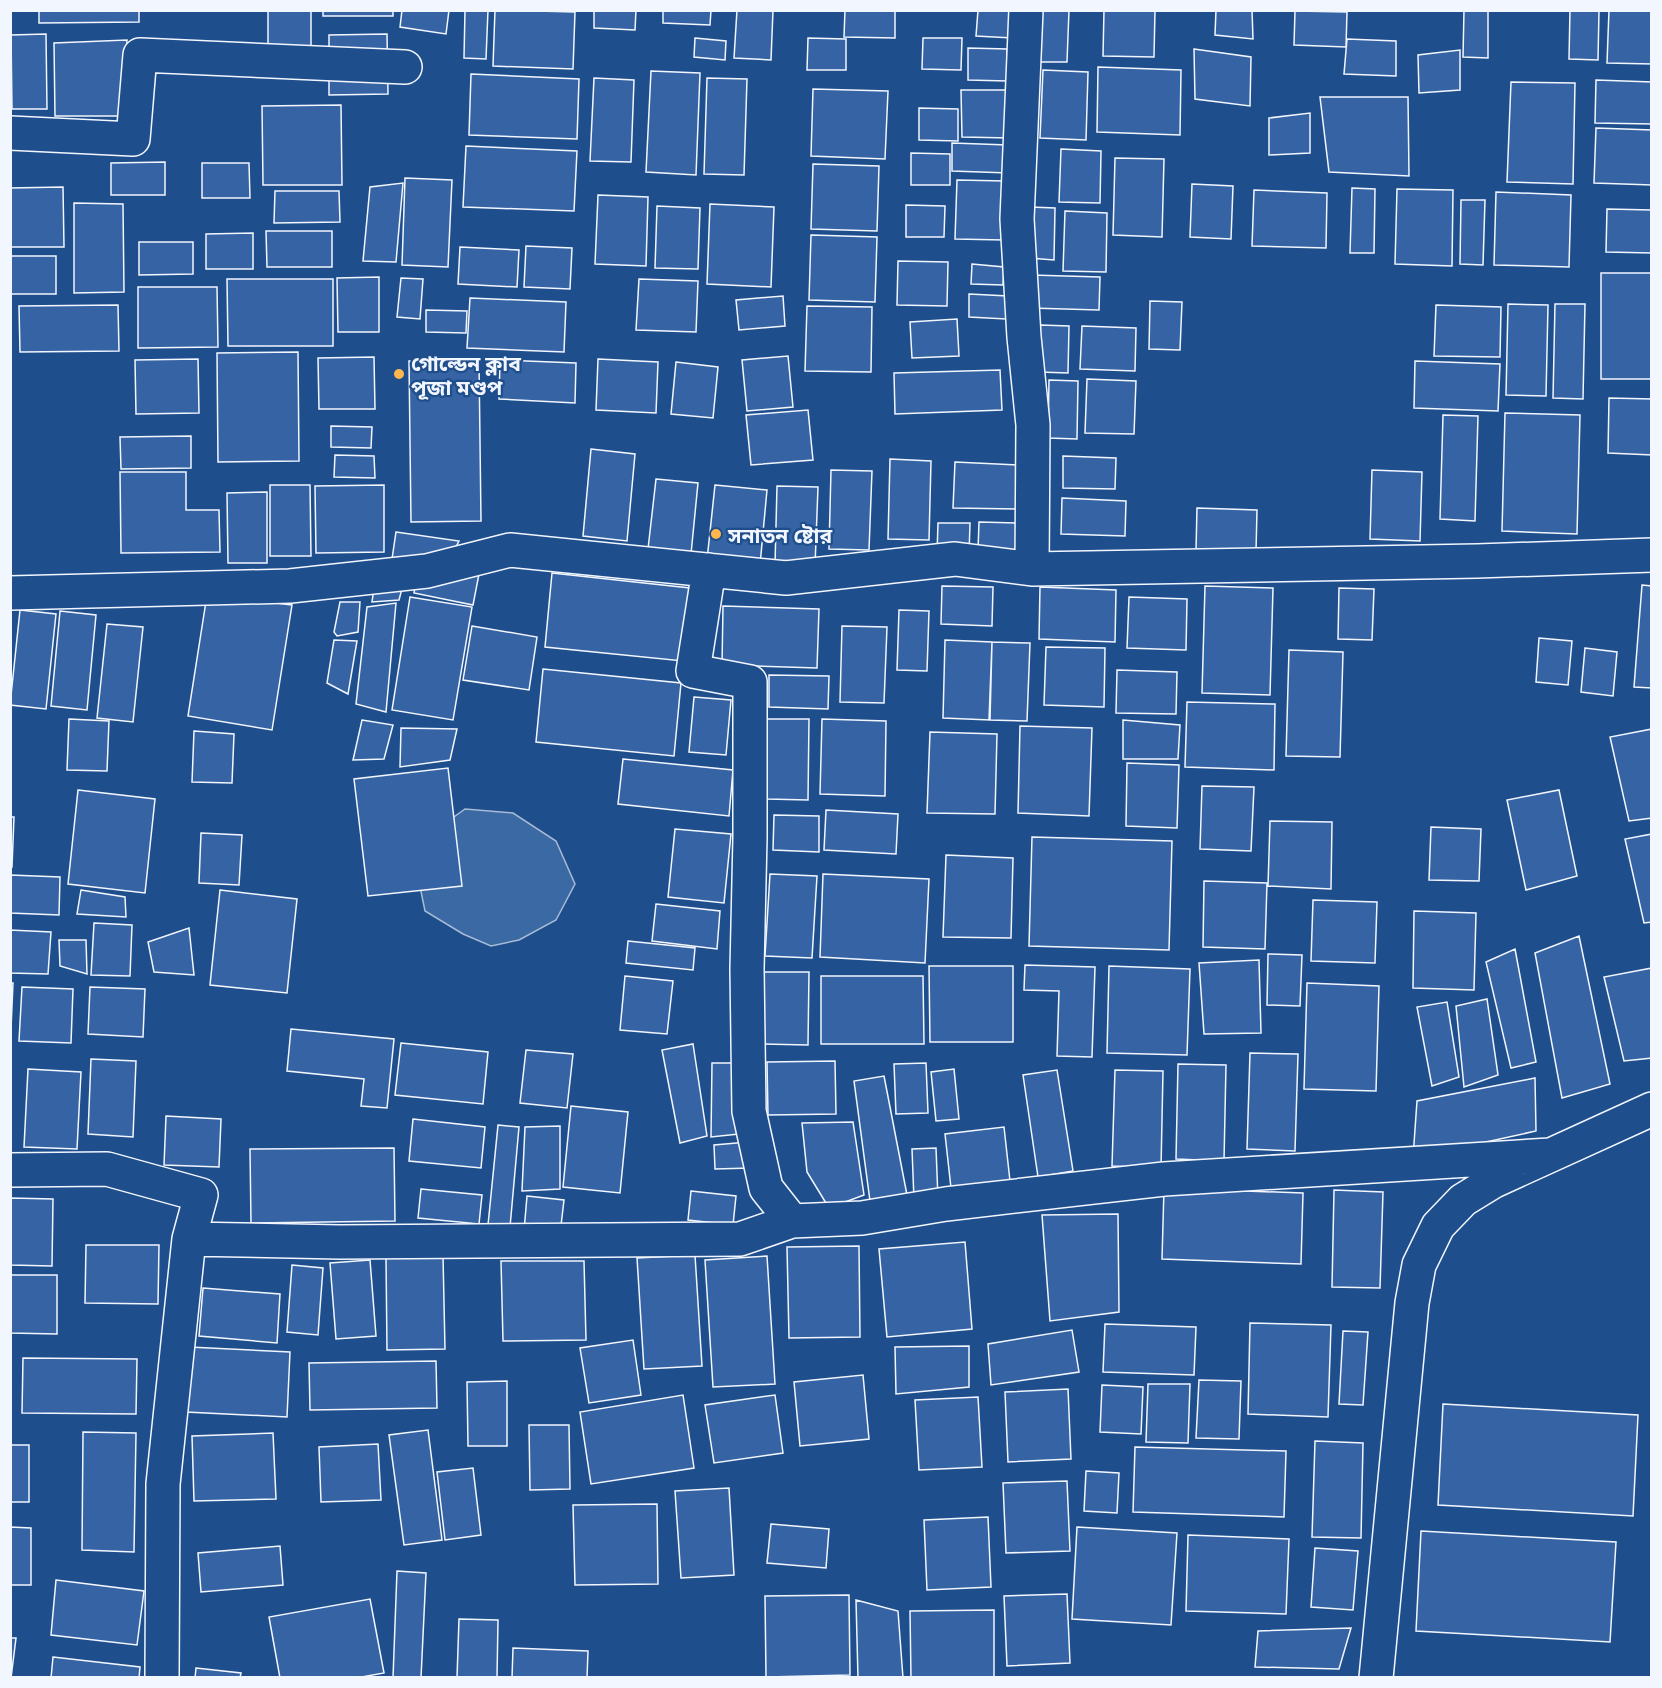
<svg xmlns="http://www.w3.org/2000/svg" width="1662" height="1688" font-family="Lato,'Noto Sans Bengali',sans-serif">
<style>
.water{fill:#3b69a3;stroke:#a8bbd7;stroke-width:1.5}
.building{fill:#3563a3;stroke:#f2f6ff;stroke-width:1.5}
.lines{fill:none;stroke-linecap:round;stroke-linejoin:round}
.minor-casing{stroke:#f2f6ff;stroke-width:36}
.minor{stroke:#1f4e8c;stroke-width:33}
.poi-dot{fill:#ffb74d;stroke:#1f4e8c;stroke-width:2}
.labels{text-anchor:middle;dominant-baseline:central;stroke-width:4.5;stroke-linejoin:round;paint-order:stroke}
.poi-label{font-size:21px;font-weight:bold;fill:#f2f6ff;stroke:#1f4e8c;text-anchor:start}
</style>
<rect width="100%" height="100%" fill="#1f4e8c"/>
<path class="water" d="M465 809 513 813 556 841 575 884 556 920 519 940 491 946 463 934 425 911 416 867 429 835Z"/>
<path class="building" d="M39 10H139V22L39 23Z
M268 10H311V49L268 48Z
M323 10H393V16H323Z
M402 10H449L446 34 400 27Z
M465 10H488L486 59 464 58Z
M495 10 575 12 573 69 493 66Z
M594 10H636L635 30 594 28Z
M663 10H711L710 25 663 23Z
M737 10H773L771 60 734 58Z
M845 10H895V38L844 37Z
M978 10H1014L1012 38 976 36Z
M1039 10H1069L1067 62H1037Z
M1104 10H1155L1154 57 1103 56Z
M1216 10H1252L1253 39 1215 35Z
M1464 10H1488V58L1463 57Z
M1570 10H1599L1598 60 1569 59Z
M1609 10H1652V64L1607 63Z
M1295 11 1347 12 1346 47 1294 45Z
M46 34 47 109H12L11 35Z
M387 34 388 94 329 95V35Z
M695 38 726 41 725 60 694 57Z
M808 38 846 39V70H807Z
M923 38H962L961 70 922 69Z
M1347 39 1396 41V76L1344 74Z
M127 40 124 116H55L54 43Z
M968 48 1007 49V81L968 80Z
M1194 49 1251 57 1250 106 1195 99Z
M1460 50V90L1419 93 1418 55Z
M1098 67 1181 70 1180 135 1097 132Z
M1043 70 1088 72 1086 140 1040 138Z
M651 71 700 73 696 175 646 172Z
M471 74 579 79 577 139 469 135Z
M594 78 634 80 631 162 590 161Z
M707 78 747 79 744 175 704 174Z
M1596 80 1652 82V124L1595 123Z
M1511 82 1575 83 1573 184 1507 182Z
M813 89 888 91 885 159 811 156Z
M961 90H1010V138L962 137Z
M1320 97H1408L1409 176 1329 172Z
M341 105 342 185H263L262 106Z
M919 108 958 109V141L919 140Z
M1310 113V153L1269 155V118Z
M1596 128 1652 130V185L1594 183Z
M952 143 1008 145V173L952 171Z
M466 146 577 151 574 211 463 207Z
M1061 149 1101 151 1100 203 1059 202Z
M911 153 950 154V185H911Z
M1115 158 1164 159 1162 237 1113 235Z
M165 162V195H111V163Z
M202 163H249L250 198H202Z
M813 164 879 166 877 231 811 229Z
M405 178 452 180 448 267 402 265Z
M957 180 1005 181 1004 240 955 239Z
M403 183 396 262 363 261 370 187Z
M1192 184 1233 186 1231 239 1190 237Z
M63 187 64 247H10V188Z
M1352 188 1375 189 1374 253H1350Z
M1397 189 1453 190 1452 266 1395 264Z
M1254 190 1327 193 1326 248 1252 246Z
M275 191H339L340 222 274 223Z
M1496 192 1571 195 1569 267 1494 265Z
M598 195 648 197 646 266 595 264Z
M1461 200H1485L1483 265 1460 264Z
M74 203 123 204 124 292 74 293Z
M710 204 774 207 771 287 707 284Z
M906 205 945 206 944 237H906Z
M657 206 700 208 698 269 655 268Z
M1030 207 1055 208 1054 260 1029 258Z
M1607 209 1652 210V253L1606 252Z
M1065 211 1107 213 1106 272 1063 271Z
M266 231H332V267H267Z
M253 233V269H206V234Z
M811 235 877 237 875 302 809 300Z
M139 242H193V274L139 275Z
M526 246 572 248 570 289 524 287Z
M460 247 519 250 517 287 458 284Z
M10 256H56V294H10Z
M898 261 948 262 947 306 897 305Z
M972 264 1004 267 1003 285 971 284Z
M1601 273H1652V379H1601Z
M1031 275 1100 277 1099 310 1030 308Z
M379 277V332H338L337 278Z
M401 278 423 279 420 319 397 317Z
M227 279H333V346H228Z
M639 279 698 281 696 332 636 330Z
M138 287H217L218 347 138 348Z
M969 294 1008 296 1006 319 969 317Z
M783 296 785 326 739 330 736 300Z
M470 298 566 302 564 352 467 348Z
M1150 301 1182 302 1180 350 1149 349Z
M1508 304 1548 305 1546 396 1506 395Z
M1555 304H1585L1583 399 1553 398Z
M118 305 119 351 20 352 19 306Z
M1436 305 1501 307 1500 357 1434 356Z
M807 306 872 307 871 372 805 371Z
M426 310 467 311 466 333 426 332Z
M957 319 959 356 912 358 910 322Z
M1040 325 1069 326 1068 373 1039 372Z
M1082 326 1136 328 1135 371 1080 369Z
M298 352 299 461 218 462 217 353Z
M788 356 793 407 747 411 742 360Z
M374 357 375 409H319L318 358Z
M198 359 199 413 136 414 135 360Z
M598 359 658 362 656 413 596 410Z
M500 360 576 363 575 403 499 399Z
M409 361H479L481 521 411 522Z
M1415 361 1500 364 1498 411 1414 408Z
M676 362 718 367 713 418 671 414Z
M1000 370 1002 410 895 414 894 373Z
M1087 379 1136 381 1134 434 1085 433Z
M1049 380 1078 381 1077 439 1048 438Z
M1609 398 1652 399V455L1608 453Z
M808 410 813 460 751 465 746 415Z
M1505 413 1580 415 1577 534 1502 531Z
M1443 415 1478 416 1475 521 1440 519Z
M331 426 372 427 371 448 331 447Z
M191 436V468L121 469 120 437Z
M591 449 635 454 627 541 583 536Z
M335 455 374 456 375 478 334 477Z
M1063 456 1116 458 1115 489 1063 488Z
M890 459 931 461 929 540 888 539Z
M955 462 1018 465 1017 509 953 508Z
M831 470 872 471 869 550 829 549Z
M1372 470 1422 472 1420 541 1370 539Z
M120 472H186V510H219L220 552 121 553Z
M656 479 698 483 691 554 648 549Z
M270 485H310L311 556H270Z
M384 485V552L316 553 315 486Z
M715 485 767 490 760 565 707 560Z
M777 486 818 487 815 566 775 565Z
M267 492V563H228L227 493Z
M1062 498 1126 501 1125 536 1061 534Z
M1197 508 1257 510 1256 552 1196 550Z
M979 522 1017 523 1016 551 978 550Z
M938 523H970L969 555 937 554Z
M396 532 459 541 448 562 391 566Z
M552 573 690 588 683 661 545 647Z
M417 574H479L473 605 414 593Z
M375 581H404L399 600 372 602Z
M1642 585 1652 586V688L1634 687Z
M942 586 993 587 992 626 941 624Z
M1205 586 1273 588 1270 695 1202 693Z
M1040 587 1116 590 1115 642 1039 639Z
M1339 588 1374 589 1372 640 1338 639Z
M207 595 292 605 272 730 188 716Z
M410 597 472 607 453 720 392 710Z
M1129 597 1187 599 1186 650 1127 648Z
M340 602H360L358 632 337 636 334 632Z
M396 603 386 712 356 704 367 607Z
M723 606 819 609 817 668 722 665Z
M20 610 56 614 46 709 10 705Z
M899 610 929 611 927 671 897 670Z
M60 611 96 615 87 710 51 706Z
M107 624 143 627 133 722 97 718Z
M472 626 537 637 529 690 463 680Z
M842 626 887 627 884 703 840 702Z
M1539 638 1572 641 1568 685 1536 682Z
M334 640 357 641 348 694 327 683Z
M945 640 992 642 990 720 943 718Z
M992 642 1030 643 1027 721 989 720Z
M1046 647 1105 648 1104 707 1044 705Z
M1585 648 1617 652 1613 696 1581 692Z
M1289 650 1343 652 1340 757 1286 756Z
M543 669 681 683 674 756 536 742Z
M1117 670 1177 672 1176 714 1116 713Z
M769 675 829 676 828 709 769 707Z
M694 697 731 700 726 755 689 752Z
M1187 702 1275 704 1274 770 1185 767Z
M69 719 109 721 107 771 67 770Z
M767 719H809L808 800 767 799Z
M822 719 886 721 885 796 820 794Z
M362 720 393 725 384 759 353 760Z
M1123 720 1180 725 1178 759H1123Z
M1020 726 1092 728 1089 816 1018 813Z
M401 728 457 729 450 760 400 767Z
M1652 729V818L1629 821 1610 737Z
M194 731 234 734 232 783 192 782Z
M930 732 997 734 995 814 927 813Z
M623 759 733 770 729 816 618 804Z
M1127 763 1179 765 1177 828 1126 826Z
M448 768 462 886 368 896 354 779Z
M1202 786 1254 787 1251 851 1200 849Z
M78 790 155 799 145 893 68 884Z
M1559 790 1577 876 1526 890 1507 800Z
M826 810 898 814 896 854 824 850Z
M774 815 819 816V852L773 850Z
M10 817H14L12 867H10Z
M1270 821 1332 822 1331 889 1268 886Z
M1431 827 1481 829 1479 881 1429 880Z
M675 829 731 834 724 903 668 897Z
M201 833 242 835 239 885 199 883Z
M1652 834V922L1644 923 1625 839Z
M1032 837 1172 841 1169 950 1029 946Z
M946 855 1013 858 1011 938 943 937Z
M770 874 817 876 812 958 765 956Z
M823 874 929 879 925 963 820 957Z
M10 875 60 877 59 915 10 913Z
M1204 881 1267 883 1265 949 1203 947Z
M81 890 125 897 126 917 77 914Z
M220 890 297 899 287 993 210 985Z
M1313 900 1377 902 1375 963 1311 961Z
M656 904 720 911 717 949 652 941Z
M1414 911 1476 913 1474 990 1413 988Z
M94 923 132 925 130 976 91 975Z
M189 928 194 975 154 972 148 942Z
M10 930 51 932 48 974 10 973Z
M1579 936 1610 1084 1562 1098 1535 953Z
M59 940H86L87 974 60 966Z
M628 941 695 948 693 970 626 963Z
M1515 949 1536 1062 1511 1068 1486 962Z
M1268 954 1302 955 1300 1006 1267 1005Z
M1259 960 1261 1033 1204 1034 1199 963Z
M1025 965 1095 967 1092 1057 1057 1056 1059 991 1024 990Z
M929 966H1013V1042H930Z
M1109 966 1190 969 1187 1055 1107 1053Z
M1652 968V1058L1624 1061 1604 977Z
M758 972H809L808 1045 757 1044Z
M625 976 673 981 667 1034 620 1030Z
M821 976H923L924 1044H821Z
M10 983H13L11 1029H10Z
M1307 983 1379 986 1376 1091 1304 1089Z
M22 987 73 989 71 1043 19 1041Z
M90 987 145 989 143 1037 88 1034Z
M1487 999 1498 1075 1464 1087 1456 1006Z
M1447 1002 1459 1077 1432 1086 1417 1007Z
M291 1029 394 1039 387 1108 361 1106 364 1079 287 1071Z
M401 1043 488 1052 483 1104 395 1095Z
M693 1044 707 1136 680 1143 662 1050Z
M526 1050 573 1054 567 1108 520 1103Z
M1250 1053 1298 1054 1295 1151 1247 1149Z
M91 1059 136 1061 133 1137 88 1134Z
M835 1061 836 1114 768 1115 767 1062Z
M712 1063H743L748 1133 711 1137Z
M926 1063 928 1113 896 1114 894 1064Z
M1178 1064 1226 1065 1224 1161 1176 1159Z
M28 1069 81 1072 77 1149 24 1147Z
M954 1069 959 1119 936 1121 931 1072Z
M1057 1070 1073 1171 1038 1177 1023 1075Z
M1115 1070 1163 1071 1161 1168 1112 1166Z
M884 1076 907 1195 870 1201 854 1081Z
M1535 1078 1536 1131 1413 1158 1417 1101Z
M571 1106 628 1112 620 1193 563 1187Z
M166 1116 221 1119 219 1167 164 1165Z
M413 1119 485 1127 481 1168 409 1161Z
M853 1122 864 1195 829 1208 807 1172 802 1123Z
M498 1125 519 1127 510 1227 488 1225Z
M560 1126V1189L522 1191 525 1127Z
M1004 1127 1011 1190 952 1197 945 1134Z
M748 1142 750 1168 715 1169 714 1145Z
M394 1148 395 1221 251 1223 250 1149Z
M936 1148 938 1199 914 1200 912 1149Z
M1164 1188 1303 1193 1301 1264 1162 1259Z
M421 1189 482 1195 479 1224 418 1218Z
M1334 1190 1383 1192 1380 1288 1332 1287Z
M691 1191 736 1196 733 1225 688 1220Z
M527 1196 564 1200 560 1234 524 1231Z
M10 1198 53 1199 52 1266 10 1265Z
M1118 1214 1119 1312 1050 1321 1042 1215Z
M965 1242 972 1329 887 1337 879 1249Z
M86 1245H159L158 1304 85 1303Z
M859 1246 860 1337 789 1338 787 1247Z
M695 1255 702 1366 644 1369 637 1258Z
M443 1256 445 1349 387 1350 386 1258Z
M767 1256 775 1384 713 1387 705 1260Z
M370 1260 376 1336 336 1339 330 1263Z
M501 1261H584L586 1340 503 1341Z
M292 1265 323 1268 318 1335 287 1332Z
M10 1275H57V1334L10 1333Z
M203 1288 280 1294 277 1343 199 1336Z
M1250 1323 1331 1325 1328 1417 1248 1414Z
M1105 1324 1196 1327 1194 1375 1103 1372Z
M1072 1330 1079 1372 991 1385 988 1344Z
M1343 1331 1368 1332 1363 1405 1339 1404Z
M633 1340 641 1395 589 1403 580 1348Z
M969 1346V1387L896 1394 895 1347Z
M189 1347 290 1352 287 1417 186 1412Z
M23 1358 137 1359 136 1414 22 1413Z
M436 1361 437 1408 310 1410 309 1363Z
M863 1375 869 1439 800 1446 794 1382Z
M1199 1380 1241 1381 1239 1439 1196 1438Z
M507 1381V1446H468L467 1382Z
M1148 1384H1190L1188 1443 1146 1442Z
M1102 1385 1143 1387 1141 1434 1100 1432Z
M1068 1389 1071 1459 1008 1462 1005 1392Z
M683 1395 694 1468 591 1484 580 1412Z
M775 1395 783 1453 714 1463 705 1405Z
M978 1397 982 1467 919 1470 915 1400Z
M1443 1404 1638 1415 1633 1516 1438 1505Z
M529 1425H569L570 1489 530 1490Z
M428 1430 442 1540 404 1545 389 1435Z
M83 1432 136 1433 134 1552 82 1550Z
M273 1433 276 1499 194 1501 192 1436Z
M1315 1441 1363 1443 1361 1538 1312 1537Z
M378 1444 381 1500 321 1502 319 1447Z
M10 1445H29V1502H10Z
M1135 1447 1286 1451 1284 1517 1133 1512Z
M473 1468 481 1535 445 1540 437 1472Z
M1086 1471 1119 1473 1117 1513 1084 1511Z
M1067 1481 1070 1551 1006 1553 1003 1483Z
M729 1488 734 1575 681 1578 675 1491Z
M657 1504 658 1584 575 1585 573 1505Z
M988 1517 991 1587 927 1590 924 1520Z
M771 1524 829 1529 826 1568 767 1563Z
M10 1527 31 1528V1585H10Z
M1077 1527 1177 1533 1171 1625 1072 1619Z
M1421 1531 1616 1542 1610 1642 1416 1631Z
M1188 1535 1289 1539 1286 1614 1186 1611Z
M280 1546 283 1585 201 1592 198 1553Z
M1315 1548 1358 1551 1353 1610 1311 1607Z
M397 1571 426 1573 421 1678H393Z
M56 1580 144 1591 137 1645 51 1635Z
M1067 1594 1070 1663 1007 1666 1004 1596Z
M849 1595 850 1675 766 1677 765 1596Z
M370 1599 384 1673 356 1678H280L269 1617Z
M856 1600 898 1611 903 1678H858Z
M994 1610V1678H911L910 1611Z
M459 1619 498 1620 497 1678H457Z
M1351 1628 1339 1669 1255 1667 1258 1631Z
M10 1638H16L11 1678H10Z
M513 1648 588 1651 587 1678H512Z
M53 1657 140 1667 139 1678H51Z
M196 1668 241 1673 240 1678H195Z"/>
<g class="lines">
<defs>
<path id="minor" d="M10 133 133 139 140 55 405 67
M1032 569 1477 561 1652 555
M709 570 693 671 750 682V837L747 969 749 1111 766 1188 792 1221 862 1218 946 1204 1164 1179 1550 1155
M10 593 290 586 427 571 510 550 786 578 955 559 1032 569 1033 425 1024 337 1017 219 1026 10
M10 1170 107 1169 201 1195 189 1239 340 1242 740 1239 792 1221
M162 1678 163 1484 189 1239
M1376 1678 1412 1303 1419 1265 1438 1226 1463 1200 1494 1181 1652 1109"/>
</defs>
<use href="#minor" class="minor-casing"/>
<use href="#minor" class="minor"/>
</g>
<g class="poi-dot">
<circle cx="399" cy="374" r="6"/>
<circle cx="716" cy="534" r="6"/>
</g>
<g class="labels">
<g class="poi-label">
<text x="411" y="362">গোল্ডেন ক্লাব<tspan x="411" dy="24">পূজা মণ্ডপ</tspan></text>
<text x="728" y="534">সনাতন ষ্টোর</text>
</g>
</g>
<rect width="1662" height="1688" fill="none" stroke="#f2f6ff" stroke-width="24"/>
</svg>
